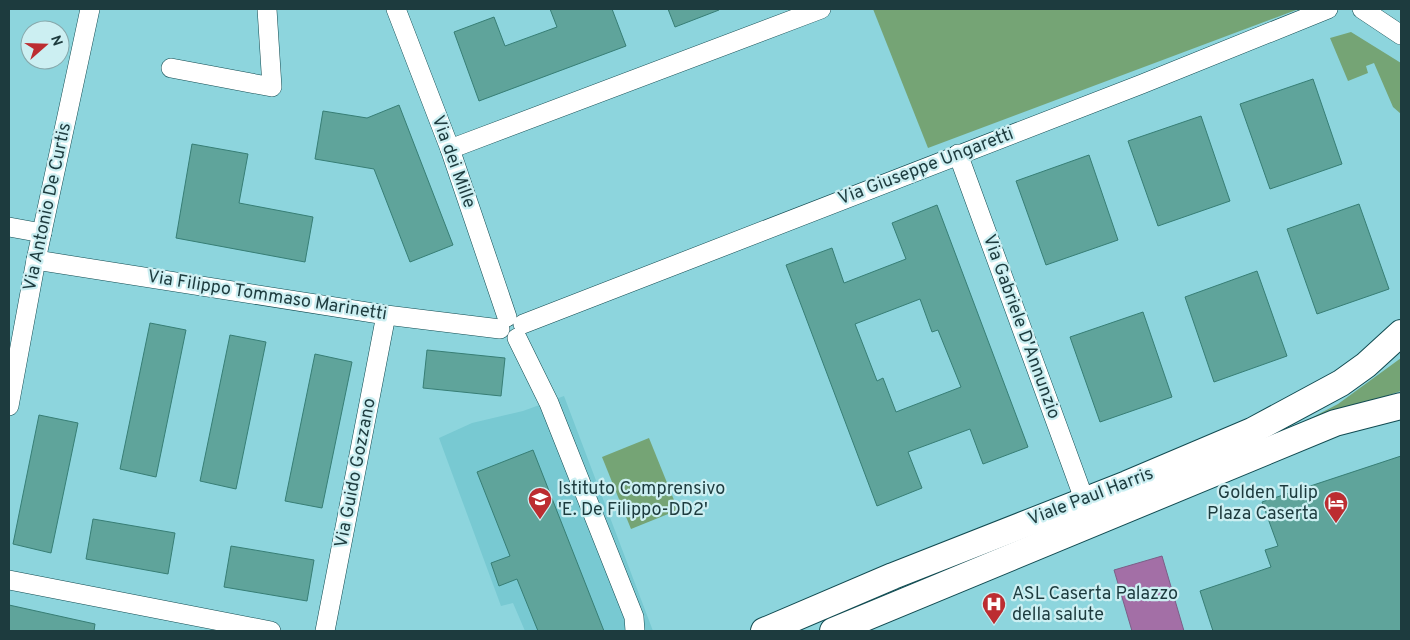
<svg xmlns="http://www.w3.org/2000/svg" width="1410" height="640" font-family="Overpass,sans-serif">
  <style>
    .built { fill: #78c9d2 }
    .green { fill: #75a475 }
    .water { fill: #a36fa6; stroke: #7b5f87 }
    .building { fill: #5fa49b; stroke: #377e75; fill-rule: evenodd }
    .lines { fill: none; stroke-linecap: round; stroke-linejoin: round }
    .street-casing { stroke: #114b51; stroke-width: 20 }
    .secondary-casing { stroke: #114b51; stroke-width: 28 }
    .street { stroke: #fff; stroke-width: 19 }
    .secondary { stroke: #fff; stroke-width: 26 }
    .labels { text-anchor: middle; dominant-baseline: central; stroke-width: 4.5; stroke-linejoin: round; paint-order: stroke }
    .street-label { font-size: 18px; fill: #1d3b3e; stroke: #cceff2 }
    .poi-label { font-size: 18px; fill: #1d3b3e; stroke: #cceff2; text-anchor: start }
  </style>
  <rect width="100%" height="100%" fill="#8dd5dd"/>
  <path class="built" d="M564,396L653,631H525L513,603L501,606L439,438L472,423L523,411Z"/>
  <g class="green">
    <path d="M873,9H1299L928,148Z"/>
    <path d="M1351,32L1401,63V114L1393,107L1374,63L1366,66L1368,73L1348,81L1330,38Z"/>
    <path d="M1401,358V391L1294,427L1338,404Z"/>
    <path d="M649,438L678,510L631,529L602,457Z"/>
  </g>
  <path class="water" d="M1162,556L1184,631H1132L1114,570Z"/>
  <g class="building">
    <path d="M550,9H612L626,46L479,101L454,32L494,17L505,46L557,27Z"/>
    <path d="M668,9H719V10L675,27Z"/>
    <path d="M1313,79L1342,164L1270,189L1240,104Z"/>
    <path d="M399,105L453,245L410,262L374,169L315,159L323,111L367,118Z"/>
    <path d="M1201,116L1230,201L1158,226L1128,141Z"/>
    <path d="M192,144L248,154L239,203L313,217L305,262L176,238Z"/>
    <path d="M1089,155L1118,240L1046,265L1016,181Z"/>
    <path d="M1359,204L1389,289L1317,314L1287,229Z"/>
    <path d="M937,205L1028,447L983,464L970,429L908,452L922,488L877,506L786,265L832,248L844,283L906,259L892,223ZM920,299L932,332L938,330L961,387L896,412L883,378L877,381L855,324Z"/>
    <path d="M1257,271L1287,356L1214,382L1185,297Z"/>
    <path d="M1143,312L1172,397L1100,422L1070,337Z"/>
    <path d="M150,323L186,330L156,477L120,469Z"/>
    <path d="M230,335L266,342L236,489L200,481Z"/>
    <path d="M427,350L505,358L501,396L423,388Z"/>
    <path d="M315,354L352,362L322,508L285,501Z"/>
    <path d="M39,415L78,423L51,553L13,544Z"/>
    <path d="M533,450L604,631H538L517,579L499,586L491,563L510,556L477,472Z"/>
    <path d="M1401,456V631H1213L1200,591L1271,567L1265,550L1278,546L1262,502Z"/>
    <path d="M93,519L175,533L168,574L86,559Z"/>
    <path d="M231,546L314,560L307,601L224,587Z"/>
    <path d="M9,605L95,624L94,631H9Z"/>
  </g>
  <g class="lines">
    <g class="street-casing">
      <g id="street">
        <path d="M396,9L450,149L507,317"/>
        <path d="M1362,9L1401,35"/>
        <path d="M171,68L272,87L267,9"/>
        <path d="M450,149L821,9"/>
        <path d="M958,154L1084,499"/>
        <path d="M9,227L42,233"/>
        <path d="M36,260L386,315L500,329"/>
        <path d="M523,324L1142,84L1328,9"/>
        <path d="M517,338L549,403L634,617L635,631"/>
        <path d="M9,406L36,260L90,9"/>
        <path d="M9,580L271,631"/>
        <path d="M325,631L386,315"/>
      </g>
    </g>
    <g class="secondary-casing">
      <g id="secondary">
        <path d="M764,631L893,576L1127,484L1252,431L1341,383L1366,365L1401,333"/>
        <path d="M833,631L1335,423L1401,406"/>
      </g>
    </g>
    <use href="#street" class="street"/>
    <use href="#secondary" class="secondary"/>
  </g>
  <defs>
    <g id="school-pin" transform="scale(1.25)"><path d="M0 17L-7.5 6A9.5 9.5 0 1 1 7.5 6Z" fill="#bc2d31" stroke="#cceff2"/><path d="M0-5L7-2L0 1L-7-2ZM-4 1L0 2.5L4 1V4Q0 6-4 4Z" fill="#fff"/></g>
    <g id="hotel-pin" transform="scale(1.25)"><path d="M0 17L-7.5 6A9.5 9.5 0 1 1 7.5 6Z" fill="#bc2d31" stroke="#cceff2"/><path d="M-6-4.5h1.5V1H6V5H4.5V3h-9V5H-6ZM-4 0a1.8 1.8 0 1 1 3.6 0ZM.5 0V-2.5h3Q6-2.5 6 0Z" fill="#fff"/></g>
    <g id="hospital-pin" transform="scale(1.25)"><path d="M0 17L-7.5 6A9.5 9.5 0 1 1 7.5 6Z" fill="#bc2d31" stroke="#cceff2"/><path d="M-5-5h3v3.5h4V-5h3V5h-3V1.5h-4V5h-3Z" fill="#fff"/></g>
  </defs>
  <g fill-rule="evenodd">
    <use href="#school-pin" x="540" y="499"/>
    <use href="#hotel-pin" x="1336" y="503"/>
    <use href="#hospital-pin" x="994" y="604"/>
  </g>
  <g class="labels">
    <g class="street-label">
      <text transform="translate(453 162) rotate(70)">Via dei Mille</text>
      <text transform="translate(926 167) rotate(-21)">Via Giuseppe Ungaretti</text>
      <text transform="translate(48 207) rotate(-78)">Via Antonio De Curtis</text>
      <text transform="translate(267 296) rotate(9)">Via Filippo Tommaso Marinetti</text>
      <text transform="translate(1021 327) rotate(70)">Via Gabriele D'Annunzio</text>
      <text transform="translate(356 473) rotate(-79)">Via Guido Gozzano</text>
      <text transform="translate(1091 497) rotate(-21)">Viale Paul Harris</text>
    </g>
    <g class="poi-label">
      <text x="558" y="489">Istituto Comprensivo<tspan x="558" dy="21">'E. De Filippo-DD2'</tspan></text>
      <text x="1318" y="493" text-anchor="end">Golden Tulip<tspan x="1318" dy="21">Plaza Caserta</tspan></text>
      <text x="1012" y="594">ASL Caserta Palazzo<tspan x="1012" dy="21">della salute</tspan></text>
    </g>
  </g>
  <rect width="1410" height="640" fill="none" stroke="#1d3b3e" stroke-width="20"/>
  <g transform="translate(45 45) rotate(70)"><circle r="24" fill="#cceff2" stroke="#86a7aa"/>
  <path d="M0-4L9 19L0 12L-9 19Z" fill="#bc2d31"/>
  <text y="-8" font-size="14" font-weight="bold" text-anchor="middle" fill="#1d3b3e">N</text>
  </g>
</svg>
